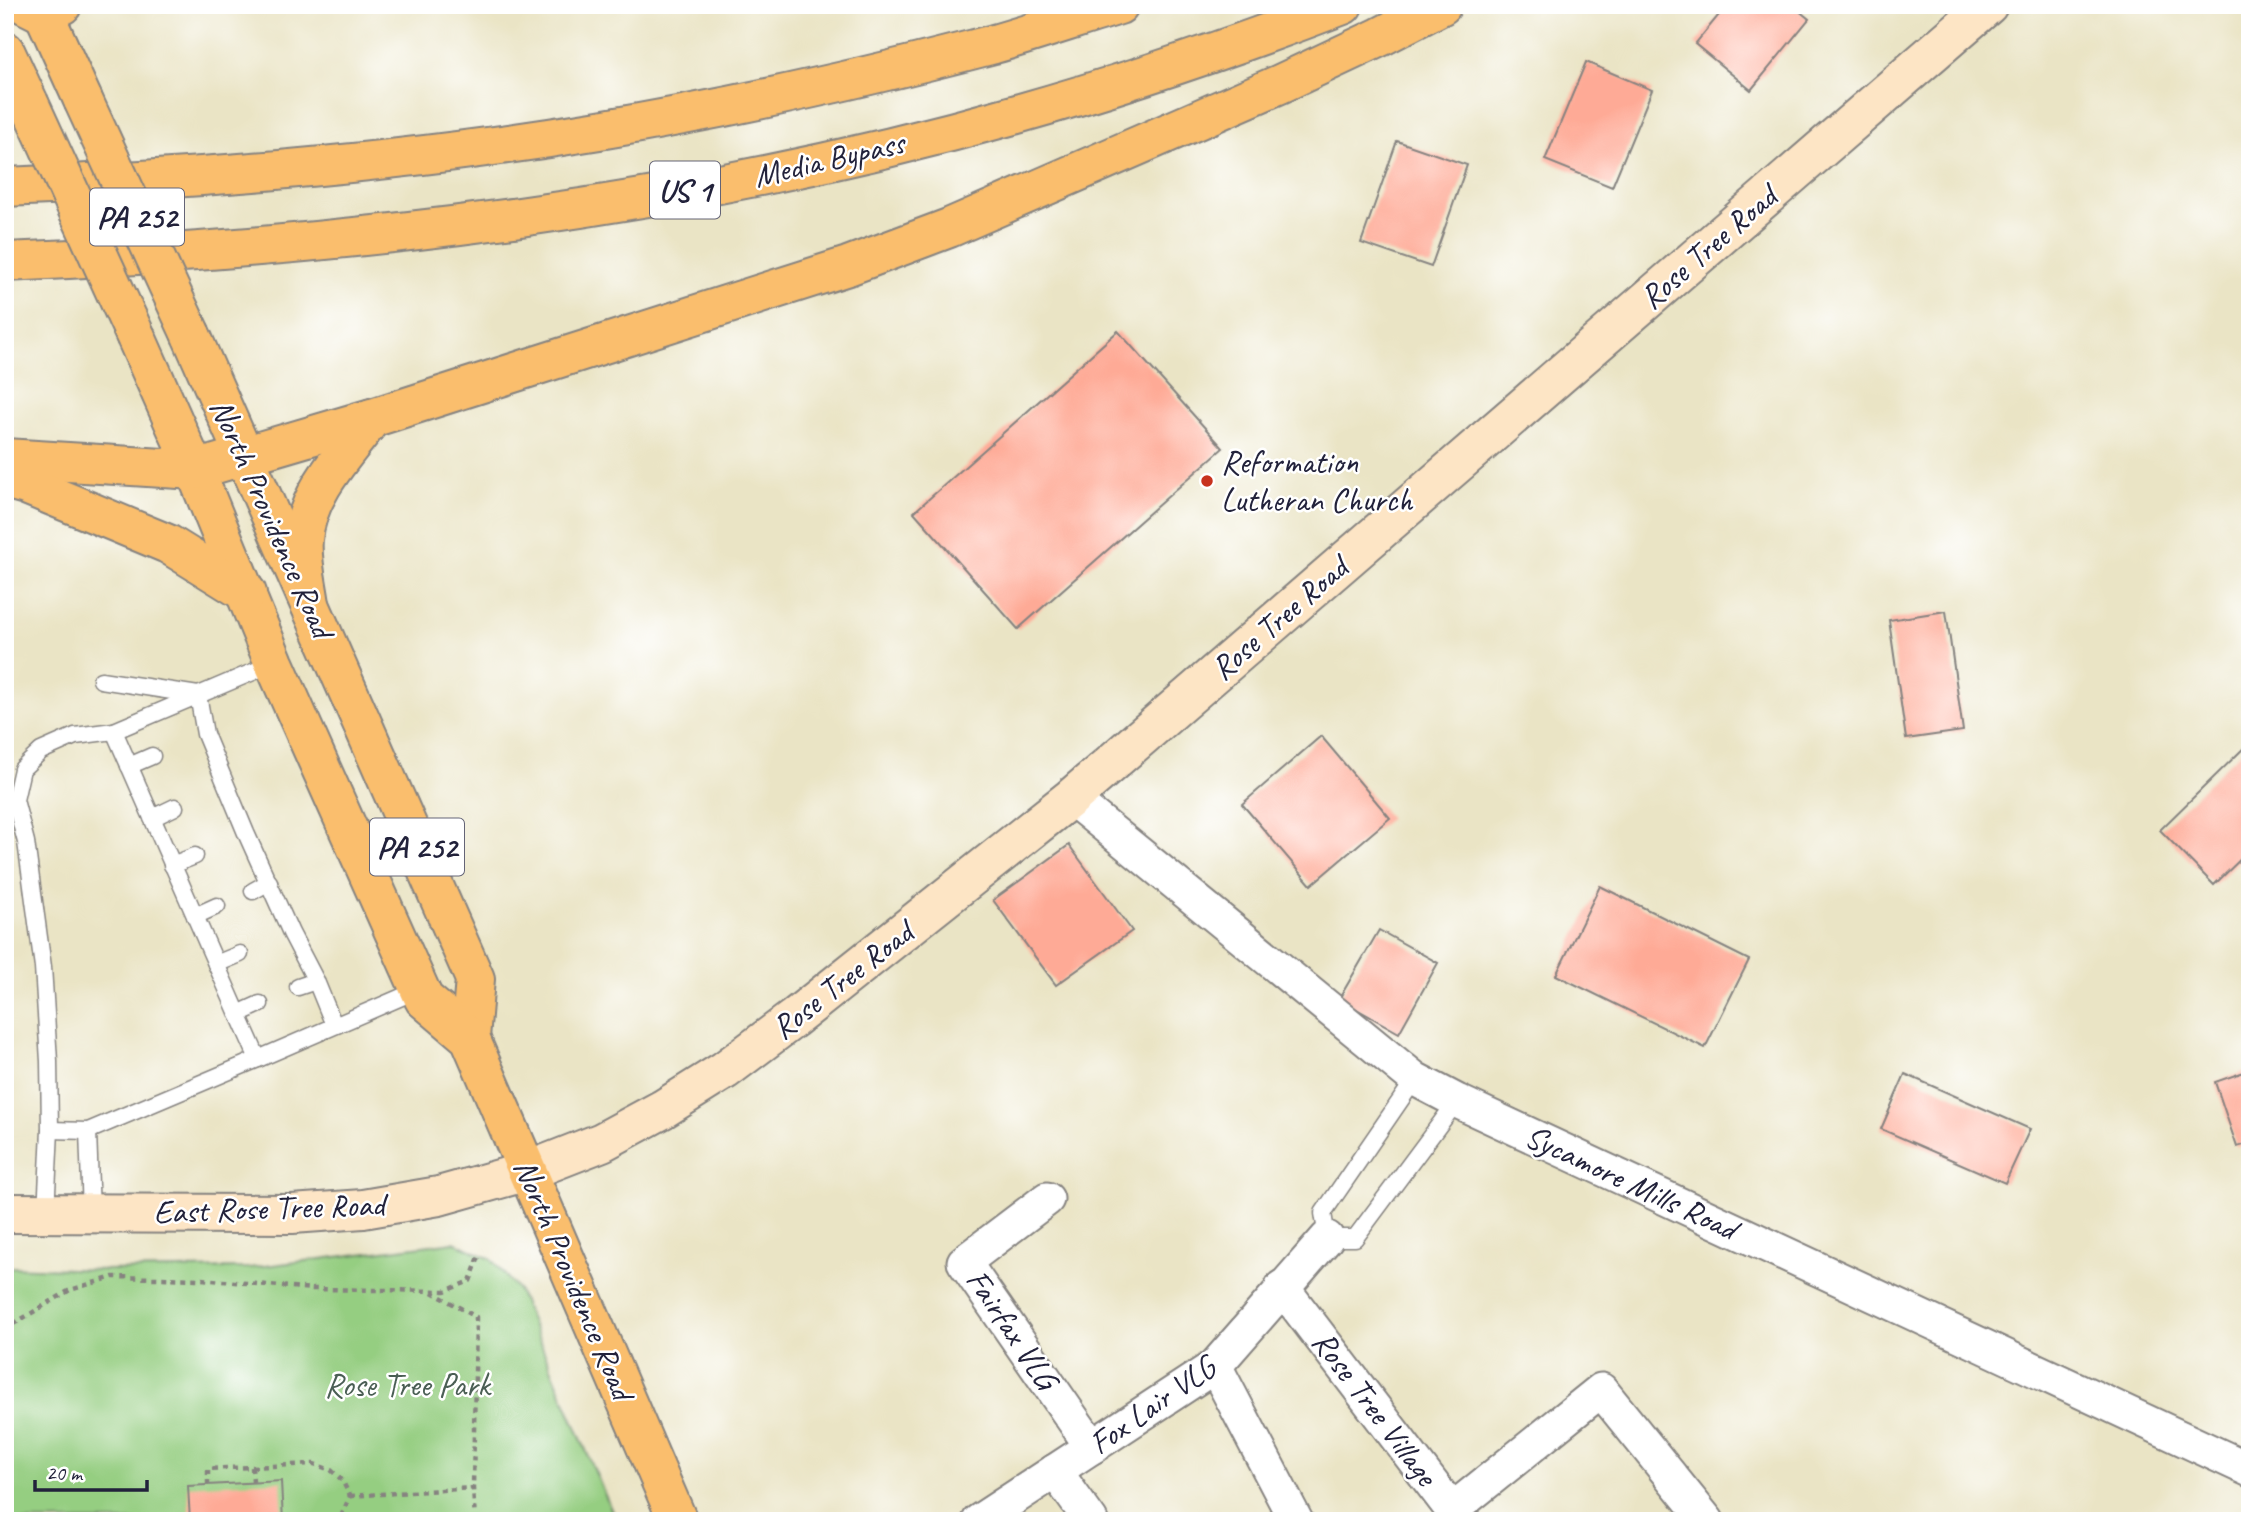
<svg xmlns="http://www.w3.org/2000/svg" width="2255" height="1526" font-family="Caveat,sans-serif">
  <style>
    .green { fill: #95ce81; stroke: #5c785e; stroke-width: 2 }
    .building { fill: #feaa96 }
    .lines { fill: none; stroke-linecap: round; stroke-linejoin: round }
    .lane-casing { stroke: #868380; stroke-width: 19 }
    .street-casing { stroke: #868380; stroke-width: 37 }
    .secondary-casing { stroke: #868380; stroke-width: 42 }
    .primary-casing { stroke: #868380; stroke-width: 42 }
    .highway-casing { stroke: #868380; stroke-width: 42 }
    .path { stroke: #868380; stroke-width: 4.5; stroke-dasharray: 5 5; stroke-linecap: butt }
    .lane { stroke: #fff; stroke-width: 16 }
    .street { stroke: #fff; stroke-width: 33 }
    .secondary { stroke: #fde5c5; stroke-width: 38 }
    .primary { stroke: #fabe6d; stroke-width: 38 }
    .highway { stroke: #fabe6d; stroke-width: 38 }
    .primary-bridge-casing { stroke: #868380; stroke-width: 42; stroke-linecap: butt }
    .primary-bridge { stroke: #fabe6d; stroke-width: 38 }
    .poi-dot { fill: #c8321e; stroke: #fff; stroke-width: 2.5 }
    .labels { text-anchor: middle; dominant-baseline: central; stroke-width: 5; stroke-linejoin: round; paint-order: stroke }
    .shield { fill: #fff; stroke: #646476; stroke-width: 2 }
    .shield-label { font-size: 32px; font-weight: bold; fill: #22223b }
    .street-label { font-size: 33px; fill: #22223b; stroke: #fff }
    .poi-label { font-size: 33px; fill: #22223b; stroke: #fff; text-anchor: start }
    .park-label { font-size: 33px; fill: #4a5e54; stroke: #fff }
  </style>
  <rect width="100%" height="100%" fill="#fff"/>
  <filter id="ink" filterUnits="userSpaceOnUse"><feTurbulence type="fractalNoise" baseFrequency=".0143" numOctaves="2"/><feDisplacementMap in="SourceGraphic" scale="14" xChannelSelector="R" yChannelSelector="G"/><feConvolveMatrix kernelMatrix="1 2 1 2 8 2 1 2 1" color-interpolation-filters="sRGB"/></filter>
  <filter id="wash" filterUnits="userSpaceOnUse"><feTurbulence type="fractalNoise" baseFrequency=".00686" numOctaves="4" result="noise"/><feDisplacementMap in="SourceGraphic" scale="28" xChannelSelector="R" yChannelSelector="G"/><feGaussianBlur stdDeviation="1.57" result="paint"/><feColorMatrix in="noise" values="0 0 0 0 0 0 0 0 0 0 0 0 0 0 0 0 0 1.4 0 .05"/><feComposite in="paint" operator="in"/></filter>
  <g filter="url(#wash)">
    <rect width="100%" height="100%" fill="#eae4c5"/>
    <path class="green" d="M454,1242L491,1259L518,1290L616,1521H5V1267L104,1270L249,1268Z"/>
    <g id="blocks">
      <g class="building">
        <path d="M1727,5H1792L1809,19L1751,90L1695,44Z"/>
        <path d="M1586,62L1652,90L1612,187L1545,160Z"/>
        <path d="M1397,141L1467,165L1431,267L1361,243Z"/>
        <path d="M1118,331L1223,448L1018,629L914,512Z"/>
        <path d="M1946,611L1963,731L1906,739L1889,620Z"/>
        <path d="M1321,736L1390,818L1311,885L1242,804Z"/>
        <path d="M2250,742V850L2214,885L2160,830Z"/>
        <path d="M1069,845L1132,931L1056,985L993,900Z"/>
        <path d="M1600,886L1749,960L1705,1048L1556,975Z"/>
        <path d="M1379,930L1438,963L1399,1033L1339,999Z"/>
        <path d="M2250,1070V1143L2237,1147L2215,1082Z"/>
        <path d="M1905,1074L2030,1129L2005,1183L1881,1129Z"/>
        <path d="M281,1481L283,1521H190L188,1486Z"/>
      </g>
    </g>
  </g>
  <g filter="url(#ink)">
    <use href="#blocks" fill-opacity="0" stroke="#868380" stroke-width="2"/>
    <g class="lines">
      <g class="lane-casing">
        <g id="lane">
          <path d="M274,663L114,731L238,1014L258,1059L420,989"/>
          <path d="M101,680L198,695"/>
          <path d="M198,695L205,734L246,833L291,933L316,981L334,1025"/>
          <path d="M129,766L152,756"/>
          <path d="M152,818L175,807"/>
          <path d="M172,865L195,856"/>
          <path d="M253,891L269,882"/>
          <path d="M195,916L217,906"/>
          <path d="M216,964L240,954"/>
          <path d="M298,987L316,981"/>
          <path d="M238,1014L260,1004"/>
          <path d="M1415,1079L1323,1213L1327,1238H1355L1457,1101"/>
          <path d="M50,1130L88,1131L258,1059"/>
          <path d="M88,1131L91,1213"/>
          <path d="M46,1213L50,1130L49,1061L43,967L26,842L15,800L22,769L41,751L75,736L114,731"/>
        </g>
      </g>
      <g class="street-casing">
        <g id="street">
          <path d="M1071,798L1415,1079L1457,1101L2250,1470"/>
          <path d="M1047,1199L964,1262L1092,1447"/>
          <path d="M1282,1287L1452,1510L1601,1390L1707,1521"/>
          <path d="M1215,1366L1296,1521"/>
          <path d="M1055,1471L1091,1521"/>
          <path d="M979,1521L1215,1366L1327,1238"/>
        </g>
      </g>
      <g class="secondary-casing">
        <path id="secondary" d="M5,1213L292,1214L363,1209L439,1196L528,1171L602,1142L663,1109L725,1070L793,1019L1071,798L1988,5"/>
      </g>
      <g class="primary-casing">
        <g id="primary">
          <path d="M40,5L83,100"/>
          <path d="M5,51L29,103"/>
          <path d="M191,335L475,979L470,1038"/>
          <path d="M136,337L195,470L274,663L424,999L470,1038L678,1521"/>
        </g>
      </g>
      <g class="highway-casing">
        <g id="highway">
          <path d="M26,5L44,14L62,5"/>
          <path d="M5,187C204,179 403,163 599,130C732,108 864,78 994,44C1036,32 1077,18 1119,5"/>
          <path d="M5,262C345,248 689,207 1017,114C1127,83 1236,46 1343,5"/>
          <path d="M5,458L195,470L372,418L848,266L949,228L1280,84L1380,37L1442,5"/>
          <path d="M5,479L26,485L168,544L247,593"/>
          <path d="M310,604C307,582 301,561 303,539C307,492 344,455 372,418"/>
        </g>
      </g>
      <g class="path">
        <path d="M432,1292L476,1317L473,1488L475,1521"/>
        <path d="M5,1329L70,1290L113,1277L201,1279L313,1289L445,1291L470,1281L480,1254"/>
        <path d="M252,1467L253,1482"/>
        <path d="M208,1485V1469L314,1464L331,1470L342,1480L350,1496L339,1521"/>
        <path d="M350,1496L473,1488"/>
      </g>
      <use href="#lane" class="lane"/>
      <use href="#street" class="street"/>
      <use href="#secondary" class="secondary"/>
      <use href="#primary" class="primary"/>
      <use href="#highway" class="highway"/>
      <g class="primary-bridge-casing">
        <g id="primary-bridge">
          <path d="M83,100L191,335"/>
          <path d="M29,103L136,337"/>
        </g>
      </g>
      <use href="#primary-bridge" class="primary-bridge"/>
    </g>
  </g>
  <circle class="poi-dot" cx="1207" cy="481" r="7"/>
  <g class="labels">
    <g class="shield">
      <rect x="650" y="161.5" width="70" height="57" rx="5"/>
      <rect x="90" y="188.5" width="94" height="57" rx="5"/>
      <rect x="370" y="818.5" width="94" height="57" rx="5"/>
    </g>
    <g class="shield-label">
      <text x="685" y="190">US 1</text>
      <text x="137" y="217">PA 252</text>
      <text x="417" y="847">PA 252</text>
    </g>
    <g class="street-label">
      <text transform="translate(829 159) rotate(-13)">Media Bypass</text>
      <text transform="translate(1708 247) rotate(-41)">Rose Tree Road</text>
      <text transform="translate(272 518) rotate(66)">North Providence Road</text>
      <text transform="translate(1279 618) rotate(-41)">Rose Tree Road</text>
      <text transform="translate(842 980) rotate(-38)">Rose Tree Road</text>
      <text transform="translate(1631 1182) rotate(25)">Sycamore Mills Road</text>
      <text transform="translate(269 1208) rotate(-2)">East Rose Tree Road</text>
      <text transform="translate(574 1279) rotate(67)">North Providence Road</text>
      <text transform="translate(1012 1329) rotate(56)">Fairfax VLG</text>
      <text transform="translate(1152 1405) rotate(-35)">Fox Lair VLG</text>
      <text transform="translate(1375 1408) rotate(53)">Rose Tree Village</text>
    </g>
    <g class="poi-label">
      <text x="1221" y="462">Reformation<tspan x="1221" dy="38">Lutheran Church</tspan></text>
    </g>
    <g class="park-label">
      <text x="407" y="1385">Rose Tree Park</text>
    </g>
  </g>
  <rect width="2255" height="1526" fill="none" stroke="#fff" stroke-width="28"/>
  <path d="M35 1480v10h112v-10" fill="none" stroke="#22223b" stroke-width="3.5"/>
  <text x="46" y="1480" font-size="21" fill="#22223b" stroke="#ffffff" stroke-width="5" paint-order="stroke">20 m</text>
</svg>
